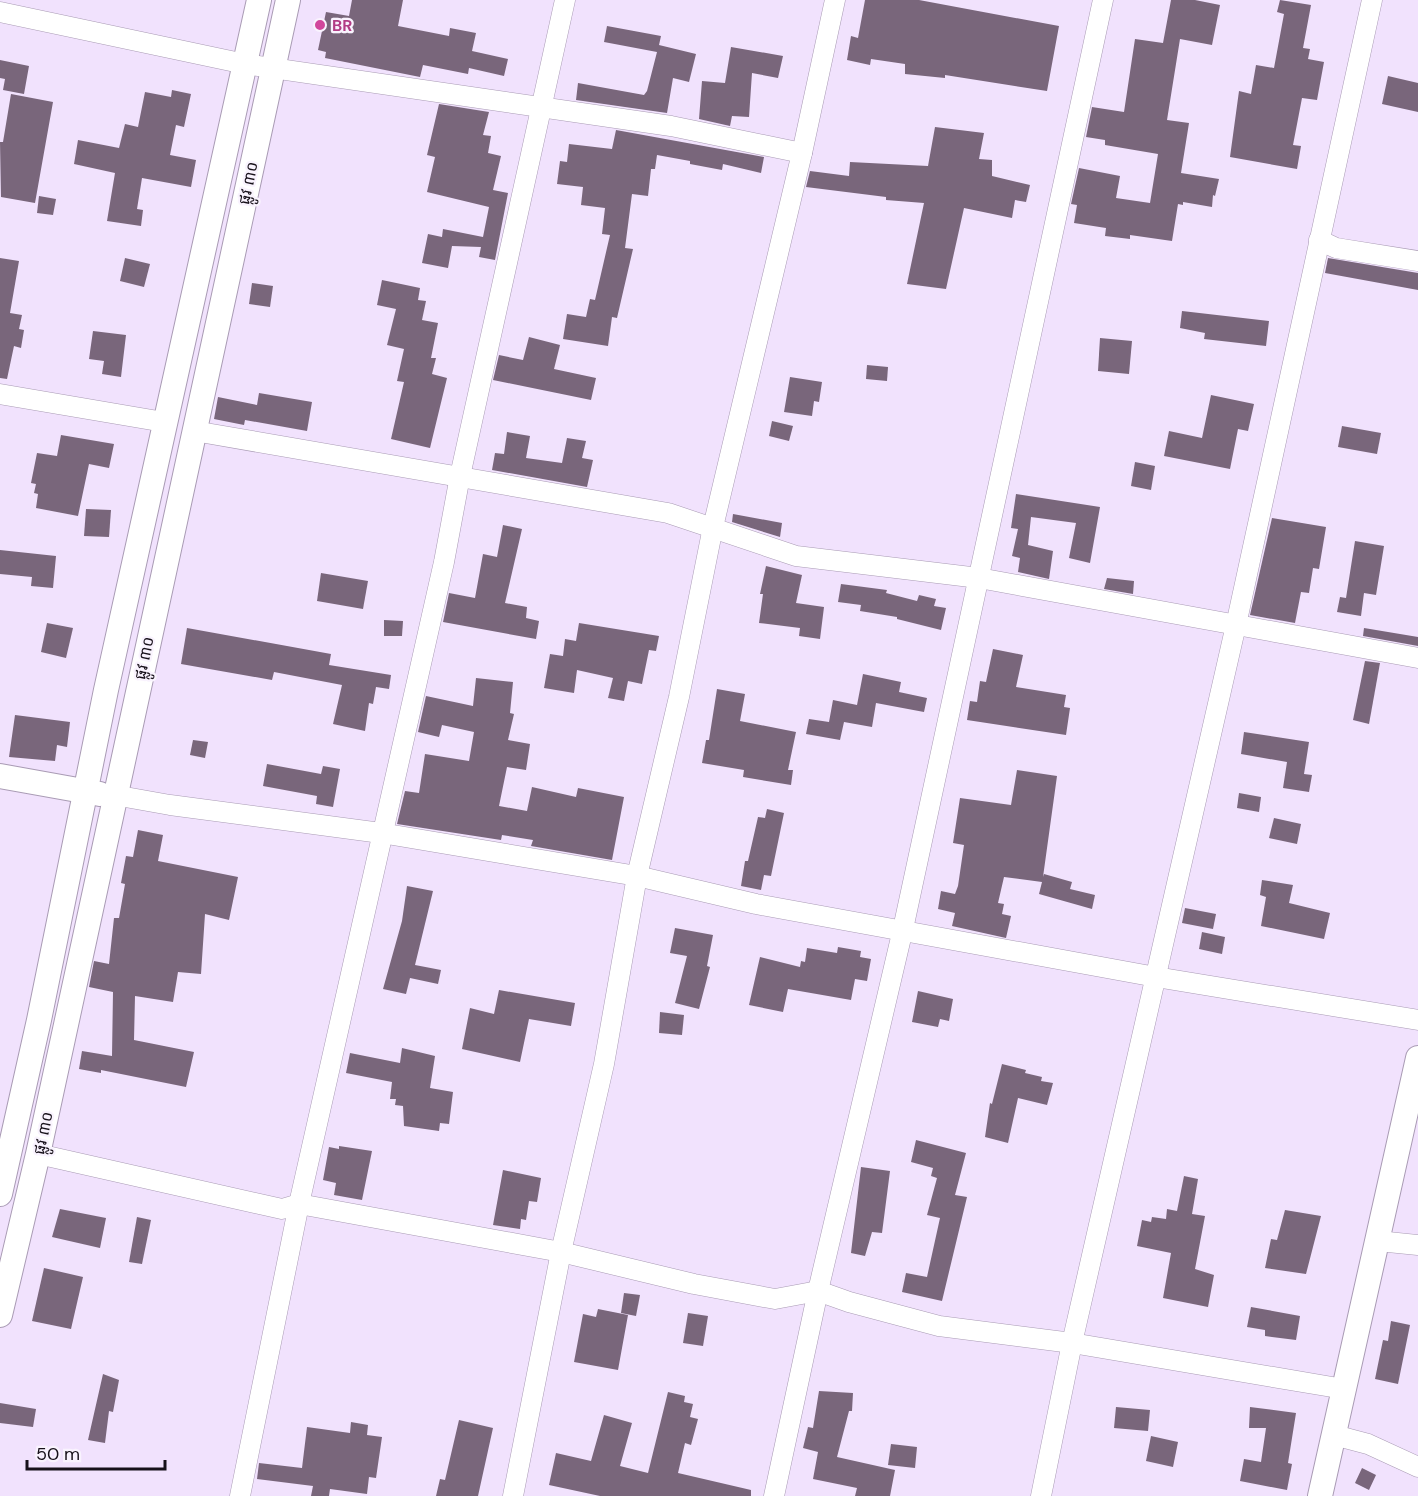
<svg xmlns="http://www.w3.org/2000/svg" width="1418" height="1496" font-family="'DM Sans','Noto Sans Khmer',sans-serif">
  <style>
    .building { fill: #79667b }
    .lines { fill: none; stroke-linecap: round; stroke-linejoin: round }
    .minor-casing { stroke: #a99bb4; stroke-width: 21 }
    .tertiary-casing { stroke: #a99bb4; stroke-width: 26 }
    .minor { stroke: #fff; stroke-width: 20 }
    .tertiary { stroke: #fff; stroke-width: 24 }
    .hotel-dot { fill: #d1479c; stroke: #f9f3fe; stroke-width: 2 }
    .labels { text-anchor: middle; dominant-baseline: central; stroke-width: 4.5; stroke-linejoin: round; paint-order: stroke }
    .hotel-label { font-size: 16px; font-weight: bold; fill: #b23c85; stroke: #f9f3fe; text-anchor: start }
    .street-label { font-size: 16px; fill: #17111a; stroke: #f9f3fe }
  </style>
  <rect width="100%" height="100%" fill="#f1e2fd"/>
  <g class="building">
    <path d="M352,0H403L398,26L449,36L450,28L476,33L472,51L508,59L504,76L469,68L468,74L423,65L420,77L325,58L326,52L318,50L326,12L349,16Z"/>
    <path d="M865,0H919L1059,26L1047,91L945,75V78L905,74V64L871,59L870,65L847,60L851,36L858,38Z"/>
    <path d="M1171,0H1195L1220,5L1212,45L1180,39L1167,120L1189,123L1181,173L1219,179L1215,196L1213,195L1212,207L1183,202V205L1178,204L1172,241L1130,235V239L1105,236L1106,228L1074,223L1077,205L1071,204L1079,168L1120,176L1116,198L1150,203L1158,154L1105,145V140L1086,137L1092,107L1124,112L1135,39L1163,43Z"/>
    <path d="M1280,0L1311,5L1303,48L1310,49L1308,59L1324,62L1317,100L1302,98L1293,145L1301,146L1297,169L1230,157L1239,91L1251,94L1256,65L1274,68L1284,14L1277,12Z"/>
    <path d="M607,26L661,36L659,45L696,54L689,82L673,78L667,113L576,100L578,83L644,95L647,91L657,52L604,42Z"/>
    <path d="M731,47L783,56L778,78L752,73L749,117L732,116L730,126L699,119L702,81L725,83Z"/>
    <path d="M0,60L29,66L24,94L3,90L5,79L0,78Z"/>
    <path d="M1388,76L1418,83V112L1382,104Z"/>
    <path d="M172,90L191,94L184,127L176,125L170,155L196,160L191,187L142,178L137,209L143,210L141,226L107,221L115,173L74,164L78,140L119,148L125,124L138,127L145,92L171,97Z"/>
    <path d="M11,94L53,102L35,203L1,197L0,142H3Z"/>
    <path d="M439,104L489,112L483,135L491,136L488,153L501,156L493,190L508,193L495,260L479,257L481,247L452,246L448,268L422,263L428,234L442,237L443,229L483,237L489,207L427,192L435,157L427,155Z"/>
    <path d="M935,127L984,133L979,159L992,160V176L1030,185L1026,202L1015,200L1012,218L964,208L946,289L907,284L924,203L886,200V197L806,187L810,171L849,176L850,162L928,166Z"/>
    <path d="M616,130L764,157L761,173L723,164L722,170L690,164V161L657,155L655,169H651L648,196L632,194L625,248L633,249L617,318L612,317L608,346L563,339L567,314L586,317L590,299L595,300L610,235L602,234L605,208L581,205L583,187L557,184L560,161L567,162L569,144L612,149Z"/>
    <path d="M39,196L56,199L53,215L37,213Z"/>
    <path d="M0,258L19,261L10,313L22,315L19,329L24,330L21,348L14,346L7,379L0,378Z"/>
    <path d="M125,258L150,264L144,287L120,281Z"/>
    <path d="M1328,258L1418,273V290L1325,273Z"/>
    <path d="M382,280L420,288L418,300L426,301L422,320L438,323L431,358H436L432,374L447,378L430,448L391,439L404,382L397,381L404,349L387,345L396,309L377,305Z"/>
    <path d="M252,283L273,286L270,307L249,304Z"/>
    <path d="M1182,311L1269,321L1266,346L1204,339L1205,333L1180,328Z"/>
    <path d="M93,331L126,335L121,377L102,374L104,361L89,359Z"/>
    <path d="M529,337L560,345L554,369L596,378L591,400L493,380L499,355L523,360Z"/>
    <path d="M1100,338L1132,341L1129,374L1098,371Z"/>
    <path d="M867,365L888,367L887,381L866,379Z"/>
    <path d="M790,377L822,382L819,402L814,401L812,416L784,412Z"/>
    <path d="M259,393L312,402L307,431L245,420L244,425L214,419L218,397L257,405Z"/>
    <path d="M1211,395L1254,404L1248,431L1238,429L1230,469L1164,456L1169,431L1202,438Z"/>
    <path d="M772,421L793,426L789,441L769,436Z"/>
    <path d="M1342,426L1381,433L1377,454L1338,447Z"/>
    <path d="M507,432L530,436L526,458L562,463L567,438L586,441L582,458L593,460L587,487L492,470L495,453L504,454Z"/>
    <path d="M61,435L114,444L109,468L89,464L78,516L36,508L38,494L34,493L36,484L31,483L37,453L57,456Z"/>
    <path d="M1135,462L1155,466L1151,490L1131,486Z"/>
    <path d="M1016,494L1100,507L1090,563L1069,558L1076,523L1031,517L1028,545L1053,551L1049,579L1018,572L1020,558L1012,556L1018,529L1011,528Z"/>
    <path d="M86,509L111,510L109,537L84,536Z"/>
    <path d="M733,514L782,523L780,537L732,522Z"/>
    <path d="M1272,518L1326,527L1319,569L1313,568L1309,593L1301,592L1295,623L1250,615Z"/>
    <path d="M503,525L522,529L505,603L527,607L526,618L539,621L536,639L443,622L449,593L475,598L483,554L497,557Z"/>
    <path d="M1355,541L1384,546L1376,595L1364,593L1361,616L1337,612L1340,597L1346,598Z"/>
    <path d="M0,550L56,556L53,588L31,586L32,577L0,574Z"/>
    <path d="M766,566L802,575L796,603L824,607L820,639L799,636L800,628L759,623L763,594H760Z"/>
    <path d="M321,573L368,581L363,609L317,601Z"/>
    <path d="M1107,578L1134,581L1133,594L1104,589Z"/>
    <path d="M841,584L887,590L886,593L917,601L919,595L936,599L934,606L946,608L941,630L897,619V617L860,611L861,605L838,602Z"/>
    <path d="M384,620L403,621L402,636H384Z"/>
    <path d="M47,623L73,628L66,658L41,652Z"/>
    <path d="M579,623L659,636L656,651L649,650L642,684L628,681L624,701L608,698L613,678L577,670L574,693L544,688L550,654L563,656L565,639L576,641Z"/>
    <path d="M187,628L331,654L329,665L391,675L389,689L376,687L373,704L369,703L365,731L333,724L342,685L274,672L272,680L181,664Z"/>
    <path d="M1364,628L1418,637V646L1363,636Z"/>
    <path d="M993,649L1023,655L1016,687L1066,695L1064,707L1070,708L1066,735L967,720L970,701L977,702L980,681L986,682Z"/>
    <path d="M1365,661L1380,663L1369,724L1353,720Z"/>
    <path d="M863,674L901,682L899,692L927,698L924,712L876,703L872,727L844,722L840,740L806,734L809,719L829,722L833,700L857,705Z"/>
    <path d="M476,678L513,682L510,713L514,714L508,740L530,744L526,770L507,767L499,806L527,811L532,787L576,797L578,788L624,797L612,860L531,846L533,840L502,835L501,840L397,824L405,791L419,793L425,754L469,761L474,732L442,725L439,737L418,732L426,696L473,706Z"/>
    <path d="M717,689L745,694L740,721L796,732L788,770H793L791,785L743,777L744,770L702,763L706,740H709Z"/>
    <path d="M15,715L70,722L67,747L57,745L55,761L9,757Z"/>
    <path d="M1244,732L1309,742L1304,774L1312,775L1309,792L1283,788L1287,762L1241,754Z"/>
    <path d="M193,740L208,742L205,758L190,755Z"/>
    <path d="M267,764L321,774L323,766L340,769L333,807L316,804L317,796L263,786Z"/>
    <path d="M1017,770L1057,776L1043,877L1044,874L1072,882L1070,889L1095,895L1092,909L1039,894L1042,882L1004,877L998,903L1004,904L1002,914L1011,916L1006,938L952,926L955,913L938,909L941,891L955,894L958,886L964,845L953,843L960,798L1011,805Z"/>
    <path d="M1239,793L1261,797L1259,812L1237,808Z"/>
    <path d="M767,809L784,813L771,876L764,875L761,890L741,886L745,861H748L758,817L765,818Z"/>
    <path d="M1274,818L1301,824L1297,844L1269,838Z"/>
    <path d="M138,830L163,835L158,861L238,877L229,920L205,914L201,974L178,972L173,1002L135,996L134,1040L194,1052L186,1087L101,1070V1073L79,1069L82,1051L112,1056L113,992L89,987L94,961L109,964L114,918H119L125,884L121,883L126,856L133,857Z"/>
    <path d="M1262,880L1293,885L1289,903L1330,913L1324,939L1261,926L1266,897L1260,895Z"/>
    <path d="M407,886L433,891L415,965L441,970L438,984L410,978L406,994L383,989L402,921Z"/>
    <path d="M1185,908L1216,914L1213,929L1182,923Z"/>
    <path d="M675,928L713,935L707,966L710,967L699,1009L675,1003L687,956L670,953Z"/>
    <path d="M1202,932L1225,937L1222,954L1199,949Z"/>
    <path d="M838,947L861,951L860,957L871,959L867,981L855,979L851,1000L788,989L783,1012L749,1005L760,957L800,967L801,961L805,962L807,948L837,953Z"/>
    <path d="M499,990L575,1003L571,1026L529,1019L520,1062L462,1049L470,1008L494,1014Z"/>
    <path d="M918,991L953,999L949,1021L940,1019L938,1027L912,1022Z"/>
    <path d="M660,1012L684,1015L682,1035L659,1033Z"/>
    <path d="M402,1048L435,1056L430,1088L453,1092L449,1124L440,1123L439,1131L404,1126L403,1106L395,1105L396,1099H390L392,1082L346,1073L350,1053L400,1063Z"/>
    <path d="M1002,1064L1026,1070L1025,1073L1042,1077L1041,1081L1053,1083L1047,1105L1018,1098L1008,1143L985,1137L990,1103L992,1104Z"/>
    <path d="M916,1140L966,1153L955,1195L967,1197L942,1301L902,1292L906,1273L927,1277L940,1218L927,1215L937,1178L931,1176L933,1168L911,1162Z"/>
    <path d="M339,1146L372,1151L362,1200L334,1195L336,1183L323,1180L329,1147L339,1149Z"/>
    <path d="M861,1167L890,1171L882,1233L872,1232L865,1256L851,1253Z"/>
    <path d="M503,1170L541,1178L537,1202L529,1201L526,1220L521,1219L520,1229L493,1225Z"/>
    <path d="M1184,1176L1198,1179L1192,1214L1205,1216L1195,1269L1214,1275L1208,1307L1163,1298L1171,1253L1137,1246L1142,1220L1151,1222L1152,1217L1166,1219L1167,1209L1177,1211Z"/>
    <path d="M60,1209L106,1218L100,1248L52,1237Z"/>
    <path d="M1285,1210L1321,1216L1306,1274L1265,1268L1271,1239L1277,1240Z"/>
    <path d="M137,1217L151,1220L142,1264L129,1262Z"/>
    <path d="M44,1268L83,1277L71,1329L32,1321Z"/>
    <path d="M624,1293L640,1295L636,1316L621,1313Z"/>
    <path d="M1251,1307L1300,1316L1296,1340L1265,1336V1330L1247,1327Z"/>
    <path d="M598,1309L628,1315L618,1370L574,1362L583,1314L596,1317Z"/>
    <path d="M688,1313L708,1316L703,1346L683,1343Z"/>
    <path d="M1391,1321L1410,1325L1398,1384L1375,1379L1383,1340L1388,1341Z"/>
    <path d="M103,1374L119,1380L113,1412L109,1411L105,1443L88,1440Z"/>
    <path d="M819,1391L853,1393L852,1411H849L837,1457L895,1470L890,1496H855L857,1488L813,1479L818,1452L803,1448L808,1427L813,1428Z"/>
    <path d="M668,1392L685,1396L684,1402L693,1404L690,1417L698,1419L691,1445L685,1443L678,1473L751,1490V1496H600L549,1485L556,1453L591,1461L604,1415L632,1423L620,1466L648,1473Z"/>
    <path d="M0,1403L36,1409L33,1427L0,1423Z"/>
    <path d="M1116,1407L1150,1410L1148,1431L1114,1428Z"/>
    <path d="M1250,1407L1296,1413L1288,1463L1292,1464L1287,1490L1240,1481L1244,1459L1261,1462L1266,1428H1249Z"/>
    <path d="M459,1420L493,1428L478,1496H436L440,1479L445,1480Z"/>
    <path d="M351,1422L368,1425L367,1435L382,1437L376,1478L369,1477L367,1494L330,1489L329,1496H311L313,1486L257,1479L259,1463L302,1468L307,1427L350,1433Z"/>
    <path d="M1151,1436L1178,1442L1173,1467L1146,1461Z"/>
    <path d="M891,1444L917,1447L915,1468L888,1465Z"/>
    <path d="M1362,1468L1376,1475L1369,1490L1355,1483Z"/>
  </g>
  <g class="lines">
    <g class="minor-casing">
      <g id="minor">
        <path d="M0,12L245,64L671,126L802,153"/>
        <path d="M1319,240L1336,248L1418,261"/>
        <path d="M0,394L164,422"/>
        <path d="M194,431L668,513L796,556L979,578L1418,658"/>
        <path d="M114,795L170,805L381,833L637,876L756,904L1156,977L1418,1020"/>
        <path d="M38,1154L282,1209L299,1204L561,1252L694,1284L775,1299L818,1291L849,1302L939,1326L1072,1343L1344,1389"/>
        <path d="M1378,1241L1418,1245"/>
        <path d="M1334,1435L1368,1444L1418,1467"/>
        <path d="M240,1496L299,1204L444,562L460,476L565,0"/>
        <path d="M513,1496L561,1252L604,1064L637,876L679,697L713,527L802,153L835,0"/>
        <path d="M774,1496L818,1291L903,929L1103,0"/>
        <path d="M1041,1496L1072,1343L1236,625L1372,0"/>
      </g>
    </g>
    <g class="tertiary-casing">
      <g id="tertiary">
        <path d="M0,776L100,794"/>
        <path d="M0,1194L39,1020L106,690L259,0"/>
        <path d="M0,1315L38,1154L288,0"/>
        <path d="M1320,1496L1418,1058"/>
      </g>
    </g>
    <use href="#minor" class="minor"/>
    <use href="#tertiary" class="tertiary"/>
  </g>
  <circle class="hotel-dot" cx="320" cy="25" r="6"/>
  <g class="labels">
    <g class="hotel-label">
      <text x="332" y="25">BR</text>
    </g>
    <g class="street-label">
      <text transform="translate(248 183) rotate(-78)">ផ្លូវ ៣០</text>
      <text transform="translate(144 658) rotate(-78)">ផ្លូវ ៣០</text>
      <text transform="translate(43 1133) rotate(-78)">ផ្លូវ ៣០</text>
    </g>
  </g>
  <path d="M27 1460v9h138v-9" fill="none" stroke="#17111a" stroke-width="3"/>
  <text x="36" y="1460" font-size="18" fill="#17111a" stroke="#f9f3fe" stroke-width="4.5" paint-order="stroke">50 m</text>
</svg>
